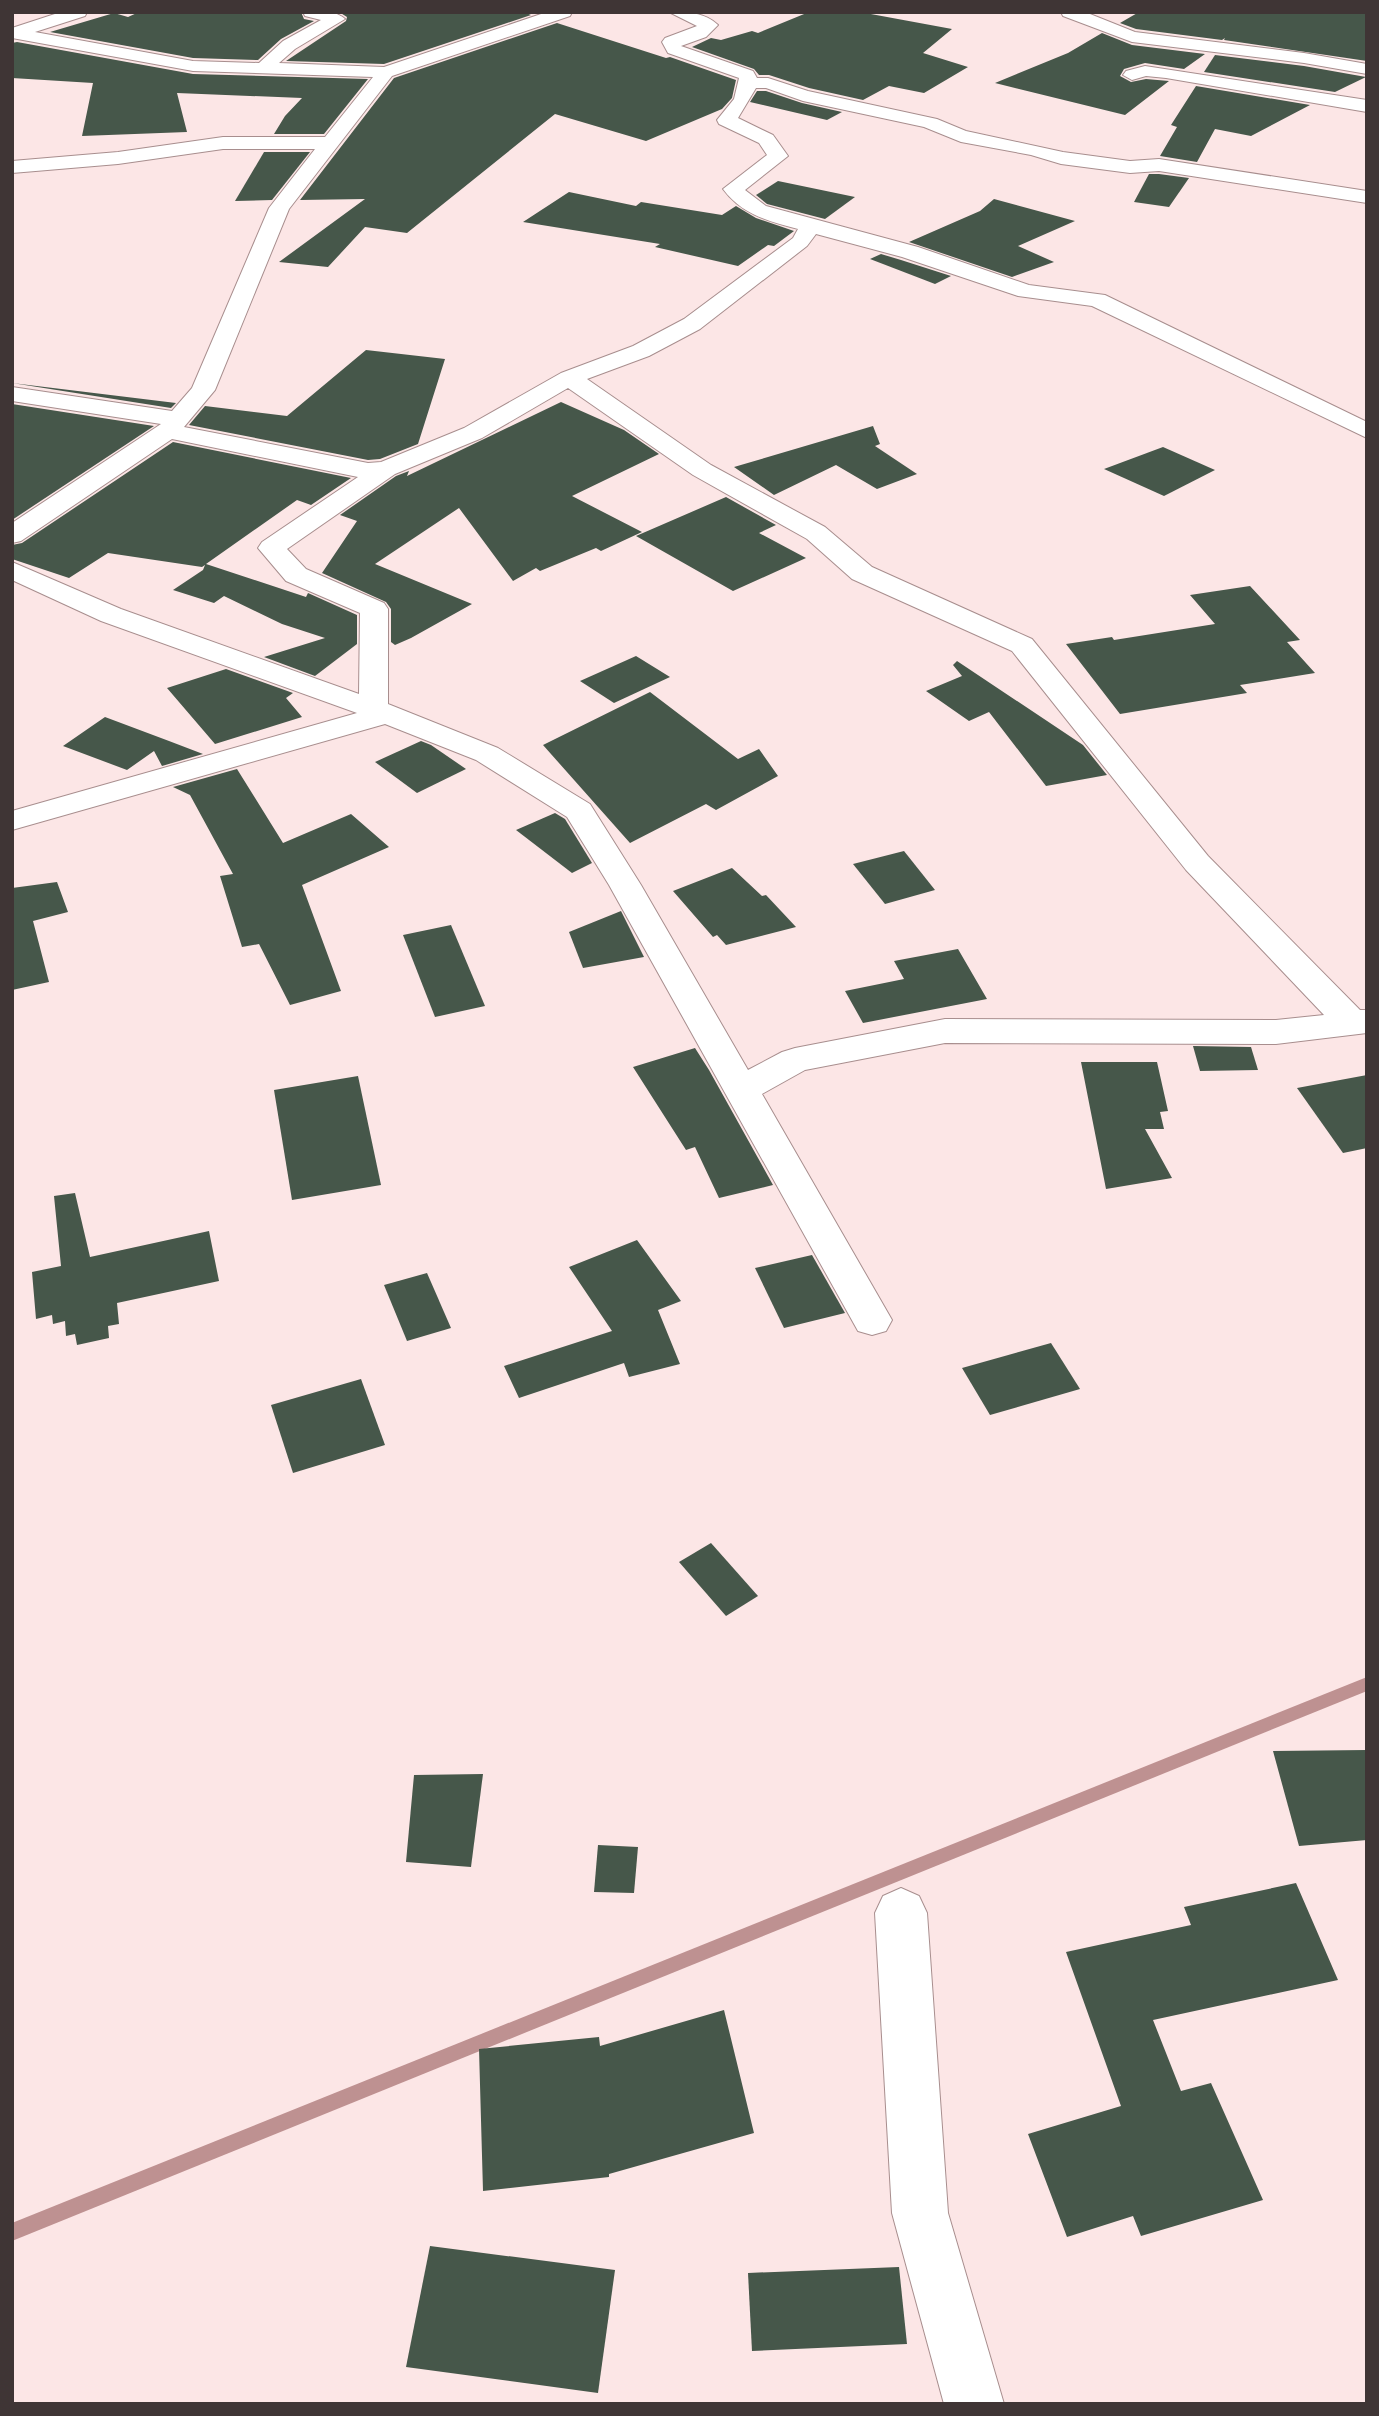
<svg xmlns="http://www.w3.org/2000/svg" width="1379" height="2416" font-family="'Varela Round',sans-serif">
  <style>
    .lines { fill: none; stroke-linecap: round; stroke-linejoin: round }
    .stream { fill: #be9191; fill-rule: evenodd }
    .building { fill: #46574a }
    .minor-casing { stroke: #a88e8e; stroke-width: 2 }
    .minor { fill: #fff; fill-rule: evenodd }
  </style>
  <rect width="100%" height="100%" fill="#fce6e6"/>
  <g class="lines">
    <path class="stream" d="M1367,1677V1691L12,2241V2223Z"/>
  </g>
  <g class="building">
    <path d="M139,12H301L304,19L314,21L281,39L258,60L193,58L50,32L114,13L128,17Z"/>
    <path d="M339,12H524L531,15L384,64L286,61L346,21L347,17Z"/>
    <path d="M809,12H860L952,29L923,53L968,67L924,93L889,86L863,100L809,88L769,75H759L754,69L692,47L711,38L721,40L752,31L758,33Z"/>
    <path d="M1139,12H1367V61L1224,40L1225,38L1222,40L1136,29L1120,23Z"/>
    <path d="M557,23L666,58L670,57L736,80L732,98L722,109L646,141L555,114L407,233L365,227L328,267L279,262L365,199L300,200L394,78Z"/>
    <path d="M1102,33L1132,45L1205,54L1184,69L1145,63L1124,69L1120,76L1131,82L1146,79L1169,81L1125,115L995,83L1068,53Z"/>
    <path d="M17,42L193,74L368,79L324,134H274L285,116L302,98L177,93L187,132L82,136L93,83L12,78V43Z"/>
    <path d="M1215,55L1304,66L1366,77L1335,92L1204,72Z"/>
    <path d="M1196,86L1310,105L1251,136L1215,129L1197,162L1160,156L1177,127L1171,125Z"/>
    <path d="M757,91H766L802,103L842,112L827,120L750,102Z"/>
    <path d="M264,152H310L272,200L235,201Z"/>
    <path d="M1149,174H1159L1189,178L1169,207L1134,202Z"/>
    <path d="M778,181L855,197L825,219L767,204L756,195Z"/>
    <path d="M569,192L636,206L641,202L722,215L736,206L756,218L794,231L774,246L768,245L738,266L655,247L660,244L523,222Z"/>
    <path d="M994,199L1075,221L1018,246L1054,262L1012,277L909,242L980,211Z"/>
    <path d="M881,254L901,260L951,276L935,284L870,259Z"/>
    <path d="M366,350L445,359L418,444L380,459L368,460L189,425L205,406L287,416Z"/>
    <path d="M12,383L176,403L171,408Z"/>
    <path d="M561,402L624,430L659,454L572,496L642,532L601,551L596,548L540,571L536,568L513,581L459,508L375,564L472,604L411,638L395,645L391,642V609L386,602L322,573L357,521L340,515L396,476L409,471L407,476Z"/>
    <path d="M12,404L154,426L12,520Z"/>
    <path d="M873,426L880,444L875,446L917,474L877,489L836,465L774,495L734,467Z"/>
    <path d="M173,442L351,478L311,505L297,500L206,564L306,597L308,593L357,615V644L315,676L264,657L325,638L282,624L224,596L214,603L173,590L203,570L205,565L202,567L108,553L69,578L12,559V545L22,543Z"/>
    <path d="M1163,447L1215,470L1164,496L1104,469Z"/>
    <path d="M726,497L776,525L759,533L806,558L733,591L636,536Z"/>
    <path d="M1250,586L1300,640L1287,642L1315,673L1240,685L1247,693L1120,714L1066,644L1112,637L1114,640L1215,624L1190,595Z"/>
    <path d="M636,656L670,677L614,703L580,681Z"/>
    <path d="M957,661L1083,745L1107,775L1046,786L989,712L969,721L926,691L962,676L953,665Z"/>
    <path d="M226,669L293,693L286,698L302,717L215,744L167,688Z"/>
    <path d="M650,692L738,759L759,749L778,776L716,810L706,804L630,843L543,745Z"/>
    <path d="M105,717L169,741L203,754L162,766L154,751L127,770L63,746Z"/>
    <path d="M421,741L431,745L466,769L417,793L375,762Z"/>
    <path d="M237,769L283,843L351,814L389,847L302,885L341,991L290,1005L259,944L242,947L220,876L233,874L190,795L173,787Z"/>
    <path d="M555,813L565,819L592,863L572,873L516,830Z"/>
    <path d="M904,851L935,890L885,904L853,864Z"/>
    <path d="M732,868L762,896L766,895L796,927L726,945L717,935L713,937L673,891Z"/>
    <path d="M57,882L68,912L33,921L49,982L12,990V888Z"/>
    <path d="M621,911L644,957L583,968L569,932Z"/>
    <path d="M451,925L485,1006L435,1017L403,935Z"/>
    <path d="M958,949L987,999L863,1023L845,991L904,979L894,961Z"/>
    <path d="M1193,1046L1251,1047L1258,1070L1200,1071Z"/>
    <path d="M695,1048L709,1070L773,1185L719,1198L695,1147L686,1150L633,1067Z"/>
    <path d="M1081,1062H1157L1168,1111L1160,1112L1164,1129H1145L1172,1178L1106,1189Z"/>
    <path d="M1367,1075V1148L1343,1153L1297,1088Z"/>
    <path d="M358,1076L381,1185L292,1200L274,1090Z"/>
    <path d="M75,1193L90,1257L209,1231L219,1281L117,1303L119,1324L108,1326L109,1338L77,1345L75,1334L66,1336L65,1321L53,1324L52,1315L36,1319L32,1272L61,1266L54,1196Z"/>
    <path d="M637,1240L681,1301L658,1310L680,1364L629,1377L624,1363L519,1398L504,1366L612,1331L569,1267Z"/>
    <path d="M812,1255L845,1313L784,1328L755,1268Z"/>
    <path d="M427,1273L451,1328L407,1341L384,1285Z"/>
    <path d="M1051,1343L1080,1389L990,1415L962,1368Z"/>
    <path d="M361,1379L385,1445L293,1473L271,1405Z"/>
    <path d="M711,1543L758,1596L726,1616L679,1562Z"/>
    <path d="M1367,1750V1840L1299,1846L1273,1751Z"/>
    <path d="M483,1774L471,1867L406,1862L414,1775Z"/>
    <path d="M598,1845L638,1847L634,1893L594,1892Z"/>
    <path d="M1296,1883L1338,1980L1153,2020L1181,2091L1211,2083L1263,2200L1141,2236L1133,2216L1067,2237L1028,2134L1121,2106L1066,1952L1191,1925L1184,1907Z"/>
    <path d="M724,2010L754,2133L609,2174V2177L483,2191L479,2049L599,2037L600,2046Z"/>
    <path d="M430,2246L615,2270L598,2393L406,2367Z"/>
    <path d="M899,2267L907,2344L752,2351L748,2273Z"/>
  </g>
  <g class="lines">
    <g class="minor-casing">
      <g id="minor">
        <path d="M61,12H87L85,16L35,32L193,61L259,63L283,41L321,20L305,16L303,12C317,12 334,9 345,19L295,49L279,63L384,67L547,12H572L570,16L392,76L289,209L215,390L184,427L368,463L381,462L464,428L561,373L633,346L684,319L793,238L798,229C769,221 742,215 723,189L767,155L759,143L719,124L717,120L734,99L739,78L668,53L662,42L665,38L697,26L669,12C686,12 705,12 718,25L706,37L681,46L753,71L757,78H768L808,91L937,119L966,131L1063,152L1130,161L1159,159L1367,191V203L1159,171L1130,173L1061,164L1031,155L961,142L924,127L803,101L766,88H756L738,118L773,135L788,156L745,190L766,206L918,247L1029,285L1105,295L1367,422V438L1092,306L1018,296L902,257L816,234L807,246L700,329L649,356L587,379L711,465L825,527L872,567L1032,639L1208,856L1360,1010H1367V1033L1276,1044L945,1043L805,1070L762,1094L892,1320L886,1331L872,1335L858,1331L609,885L567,817L476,760L385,724L12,830V811L357,713L101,621L12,580V562L121,609L359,694L360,613L286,581L258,548L262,542L358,477L172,439L21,541L12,543V523L161,424L12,401V387L172,411L192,388L269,208L315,149H223L118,164L12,173V161L118,152L223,137H325L373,77L193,71L12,38V28ZM568,388L693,475L807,539L852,579L1012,651L1186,870L1324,1015L1276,1020L945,1019L795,1048L782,1052L748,1070L641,885L590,804L498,748L388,704V609L384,603L306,569L287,549L395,474L482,438Z"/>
        <path d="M1061,12H1085L1135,32L1304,53L1367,64V74L1304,63L1132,42L1063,16Z"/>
        <path d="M1145,66L1367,100V112L1166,78L1146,76L1132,80L1123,75L1126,71Z"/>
        <path d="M901,1888L919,1896L927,1913L948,2213L1004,2404H944L892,2213L875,1913L883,1896Z"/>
      </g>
    </g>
    <use href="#minor" class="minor"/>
  </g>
  <rect width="1379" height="2416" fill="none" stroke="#3f3535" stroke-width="28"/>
</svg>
